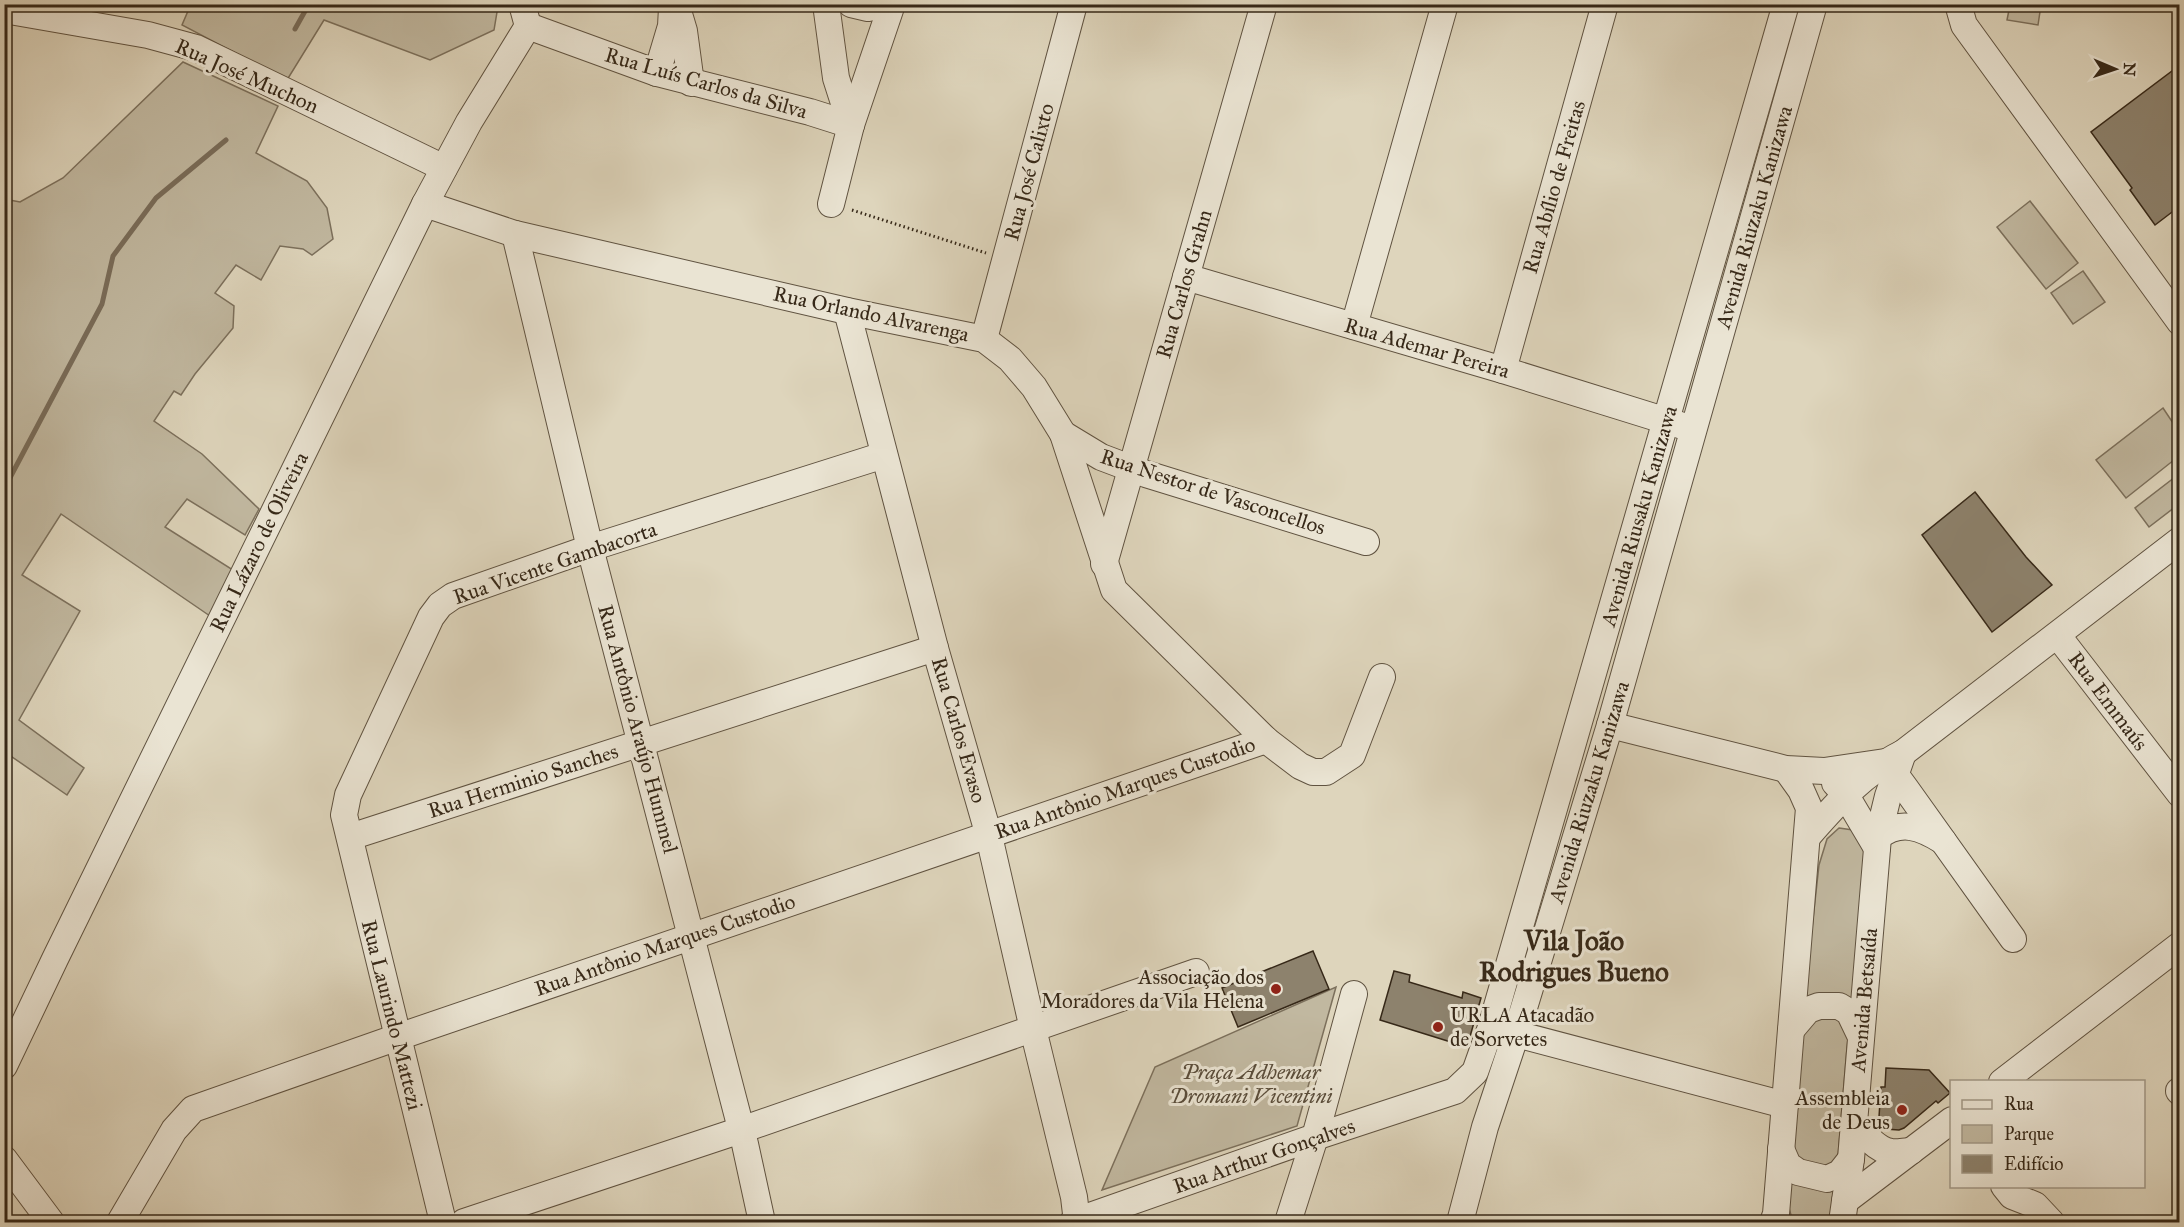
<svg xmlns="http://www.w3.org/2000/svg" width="2184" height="1227" font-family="'IM FELL Great Primer',serif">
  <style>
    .green { fill: #c1b8a0; stroke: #7c705c; stroke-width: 1.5 }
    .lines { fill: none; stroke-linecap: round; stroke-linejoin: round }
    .stream { stroke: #796c59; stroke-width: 5 }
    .building { fill: #8d826d; stroke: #362818; stroke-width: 1.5 }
    .minor-casing { stroke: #605341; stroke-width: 28 }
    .path { stroke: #362818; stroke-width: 3; stroke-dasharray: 1.5 3; stroke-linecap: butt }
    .minor { stroke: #eae4d3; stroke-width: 26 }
    .poi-dot { fill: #8f2418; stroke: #eae4d3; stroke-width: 2 }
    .labels { text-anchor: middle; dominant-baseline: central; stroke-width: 6; stroke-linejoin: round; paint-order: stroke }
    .street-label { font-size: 21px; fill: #362818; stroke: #eae4d3 }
    .poi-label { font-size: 21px; fill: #362818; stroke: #eae4d3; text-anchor: end }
    .park-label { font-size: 21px; font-style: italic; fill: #594c3a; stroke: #eae4d3 }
    .district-label { font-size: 27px; font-weight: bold; fill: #362818; stroke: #eae4d3 }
  </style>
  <rect width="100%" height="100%" fill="#ded5bc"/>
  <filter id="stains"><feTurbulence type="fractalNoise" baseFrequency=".00333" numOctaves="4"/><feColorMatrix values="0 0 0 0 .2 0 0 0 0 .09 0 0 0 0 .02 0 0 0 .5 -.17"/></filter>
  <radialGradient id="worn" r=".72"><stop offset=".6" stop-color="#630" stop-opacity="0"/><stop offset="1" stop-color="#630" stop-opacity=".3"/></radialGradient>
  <g class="green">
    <path d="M191,4H495L497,12L494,30L430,60L324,20L287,80L182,25Z"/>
    <path d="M2010,5H2041L2038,25L2007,20Z"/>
    <path d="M183,62L278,106L256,153L307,181L327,208L333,239L312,255L303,249L280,246L261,280L236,265L215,293L234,306L233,328L195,374L181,395L174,391L154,421L202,454L259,509L245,535L187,499L165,527L233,570L210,616L61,514L22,575L80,611L19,720L84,768L67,795L5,752L4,199L20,202L63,178Z"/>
    <path d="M2030,201L2078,263L2046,289L1997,227Z"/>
    <path d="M2083,271L2105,302L2073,324L2051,293Z"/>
    <path d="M2163,408L2179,432V456L2126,498L2096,460Z"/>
    <path d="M2179,474V504L2149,527L2135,508Z"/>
    <path d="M1839,828L1853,830L1869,860L1847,1047L1833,1217L1829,1222H1793L1789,1208L1798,1055L1819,865L1827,839Z"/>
    <path d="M1336,987L1297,1126L1102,1190L1155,1067Z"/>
  </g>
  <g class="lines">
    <g class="stream">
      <path d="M295,29L309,4"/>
      <path d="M4,489L102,304L113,256L156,198L226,140"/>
    </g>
  </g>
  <g class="building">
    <path d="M2180,65V206L2155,225L2130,190L2132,188L2091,132Z"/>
    <path d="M1975,492L2026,557L2052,585L1992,632L1922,535Z"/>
    <path d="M1313,951L1329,989L1238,1027L1222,988Z"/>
    <path d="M1394,971L1410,975L1409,982L1462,998L1463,992L1481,998L1467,1047L1380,1020Z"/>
    <path d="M1886,1068L1929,1070L1950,1093L1938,1103L1936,1101L1904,1128L1899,1130L1885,1129L1879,1124V1117L1881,1087H1885Z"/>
  </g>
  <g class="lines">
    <g class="minor-casing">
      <g id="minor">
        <path d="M522,4L528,26"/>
        <path d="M676,4L684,31L691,83"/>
        <path d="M826,4L836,78L851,125"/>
        <path d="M851,4L868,8L885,4"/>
        <path d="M1958,4L1964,25L2180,322"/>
        <path d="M4,10L148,35L196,48L444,168"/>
        <path d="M528,26L657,73L810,112L851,125"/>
        <path d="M657,73L671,26L672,8"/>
        <path d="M425,204L515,234L847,311L984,339L1010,359L1034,387L1063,434L1114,590L1266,740L1300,766L1313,772H1326L1352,755L1382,677"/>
        <path d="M831,204L851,125L892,4"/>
        <path d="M515,234L590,548L745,1144L762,1222"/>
        <path d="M1186,277L1503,370L1683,426"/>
        <path d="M847,311L935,648L989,836L1033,1029L1074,1197L1077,1222"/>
        <path d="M1354,326L1445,4"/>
        <path d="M984,339L1074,4"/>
        <path d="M1503,370L1605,4"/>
        <path d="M1063,434L1101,457L1146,474L1366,542"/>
        <path d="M1104,564L1264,4"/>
        <path d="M2058,636L2180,794"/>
        <path d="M1610,725L1786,769L1824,771L1885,762"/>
        <path d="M1885,769L1895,774L1906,789L2013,939"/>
        <path d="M1835,783L1845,794L1877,848"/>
        <path d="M1808,836C1836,804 1864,772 1903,753L2180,540"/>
        <path d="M350,837L935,648"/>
        <path d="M1878,837C1900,819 1921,827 1943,841"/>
        <path d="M1501,1030L1785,1105"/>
        <path d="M1791,1030L1808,1010L1819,1006H1839L1849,1012L1860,1035"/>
        <path d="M4,1066L55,959L425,204L469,122L528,26"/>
        <path d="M2002,1082L2180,945"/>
        <path d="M2179,1091L2180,1092"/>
        <path d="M1854,1122C1863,1133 1876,1150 1891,1152C1897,1153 1905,1151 1911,1151"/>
        <path d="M1781,1149L1788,1165L1798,1172L1827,1179L1840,1173L1851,1159"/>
        <path d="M4,1159L51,1222"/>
        <path d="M2004,1186L2012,1196L2035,1205L2051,1222"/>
        <path d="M1845,1201L1952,1120"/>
        <path d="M120,1222L174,1130L193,1109L398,1037L1266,740"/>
        <path d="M443,1222L344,815L348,795L431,617L440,605L453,596L590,548L884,455"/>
        <path d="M464,1222L741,1130L1196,972"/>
        <path d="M1073,1222L1315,1137L1455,1091L1475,1072L1491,1027L1786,4"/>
        <path d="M1288,1222L1315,1137L1354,994"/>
        <path d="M1460,1222L1485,1127L1516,1034L1610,725L1814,4"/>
        <path d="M1773,1222L1776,1214L1809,808L1801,790L1786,769"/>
        <path d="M1842,1222L1851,1159L1878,837L1888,796L1903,753"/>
      </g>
    </g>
    <path class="path" d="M852,210L986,253"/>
    <use href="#minor" class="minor"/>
  </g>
  <g class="poi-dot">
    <circle cx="1276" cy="989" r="6"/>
    <circle cx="1438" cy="1027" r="6"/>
    <circle cx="1902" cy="1110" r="6"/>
  </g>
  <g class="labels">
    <g class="street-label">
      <text transform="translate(247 76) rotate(24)">Rua José Muchon</text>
      <text transform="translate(706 83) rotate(16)">Rua Luís Carlos da Silva</text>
      <text transform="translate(1029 172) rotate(-75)">Rua José Calixto</text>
      <text transform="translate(1554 187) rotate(-74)">Rua Abílio de Freitas</text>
      <text transform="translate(1754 217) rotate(-74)">Avenida Riuzaku Kanizawa</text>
      <text transform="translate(1184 284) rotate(-74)">Rua Carlos Grahn</text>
      <text transform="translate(871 314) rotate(12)">Rua Orlando Alvarenga</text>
      <text transform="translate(1427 348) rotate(16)">Rua Ademar Pereira</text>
      <text transform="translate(1213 492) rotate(18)">Rua Nestor de Vasconcellos</text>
      <text transform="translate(1639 516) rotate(-74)">Avenida Riusaku Kanizawa</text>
      <text transform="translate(259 542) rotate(-64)">Rua Lázaro de Oliveira</text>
      <text transform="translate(555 563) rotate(-19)">Rua Vicente Gambacorta</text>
      <text transform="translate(2108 701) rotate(53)">Rua Emmaús</text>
      <text transform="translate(638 729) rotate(75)">Rua Antônio Araújo Hummel</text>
      <text transform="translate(959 730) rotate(74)">Rua Carlos Evaso</text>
      <text transform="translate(523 781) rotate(-18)">Rua Herminio Sanches</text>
      <text transform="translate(1125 788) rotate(-19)">Rua Antônio Marques Custodio</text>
      <text transform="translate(1589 792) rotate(-73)">Avenida Riuzaku Kanizawa</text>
      <text transform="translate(665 945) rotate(-19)">Rua Antônio Marques Custodio</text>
      <text transform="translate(1864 1000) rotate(-85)">Avenida Betsaída</text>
      <text transform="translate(392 1015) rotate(76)">Rua Laurindo Mattezi</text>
      <text transform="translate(1264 1156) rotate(-19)">Rua Arthur Gonçalves</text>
    </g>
    <g class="poi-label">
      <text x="1264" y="977">Associação dos<tspan x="1264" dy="24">Moradores da Vila Helena</tspan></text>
      <text x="1450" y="1015" text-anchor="start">URLA Atacadão<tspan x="1450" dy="24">de Sorvetes</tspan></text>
      <text x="1890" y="1098">Assembleia<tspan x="1890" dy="24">de Deus</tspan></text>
    </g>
    <g class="park-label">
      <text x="1251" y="1072">Praça Adhemar<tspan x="1251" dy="24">Dromani Vicentini</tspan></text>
    </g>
    <g class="district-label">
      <text x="1574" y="940">Vila João<tspan x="1574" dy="31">Rodrigues Bueno</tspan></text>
    </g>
  </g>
  <rect width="2184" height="1227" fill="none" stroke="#ded5bc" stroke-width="24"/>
  <rect x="6" y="6" width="2172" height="1215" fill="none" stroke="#362818" stroke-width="3"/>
  <rect x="12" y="12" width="2160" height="1203" fill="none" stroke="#362818" stroke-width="1.5"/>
  <rect x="1950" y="1080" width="195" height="108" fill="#eae4d3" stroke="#a29988" stroke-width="1.5"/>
  <rect x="1962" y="1100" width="30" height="9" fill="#eae4d3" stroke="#a29988" stroke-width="1.5"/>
  <text x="2004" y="1110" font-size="18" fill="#362818">Rua</text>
  <rect x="1962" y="1125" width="30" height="18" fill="#c1b8a0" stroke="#a29988" stroke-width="1.5"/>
  <text x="2004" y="1140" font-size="18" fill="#362818">Parque</text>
  <rect x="1962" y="1155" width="30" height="18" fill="#8d826d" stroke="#a29988" stroke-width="1.5"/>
  <text x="2004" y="1170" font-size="18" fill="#362818">Edifício</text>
  <g transform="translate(2115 69) rotate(92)" stroke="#eae4d3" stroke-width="4.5" paint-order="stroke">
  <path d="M0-4.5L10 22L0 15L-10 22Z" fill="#362818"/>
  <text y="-9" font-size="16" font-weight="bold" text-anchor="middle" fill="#362818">N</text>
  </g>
  <rect width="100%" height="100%" filter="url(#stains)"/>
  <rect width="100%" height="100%" fill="url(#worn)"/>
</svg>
